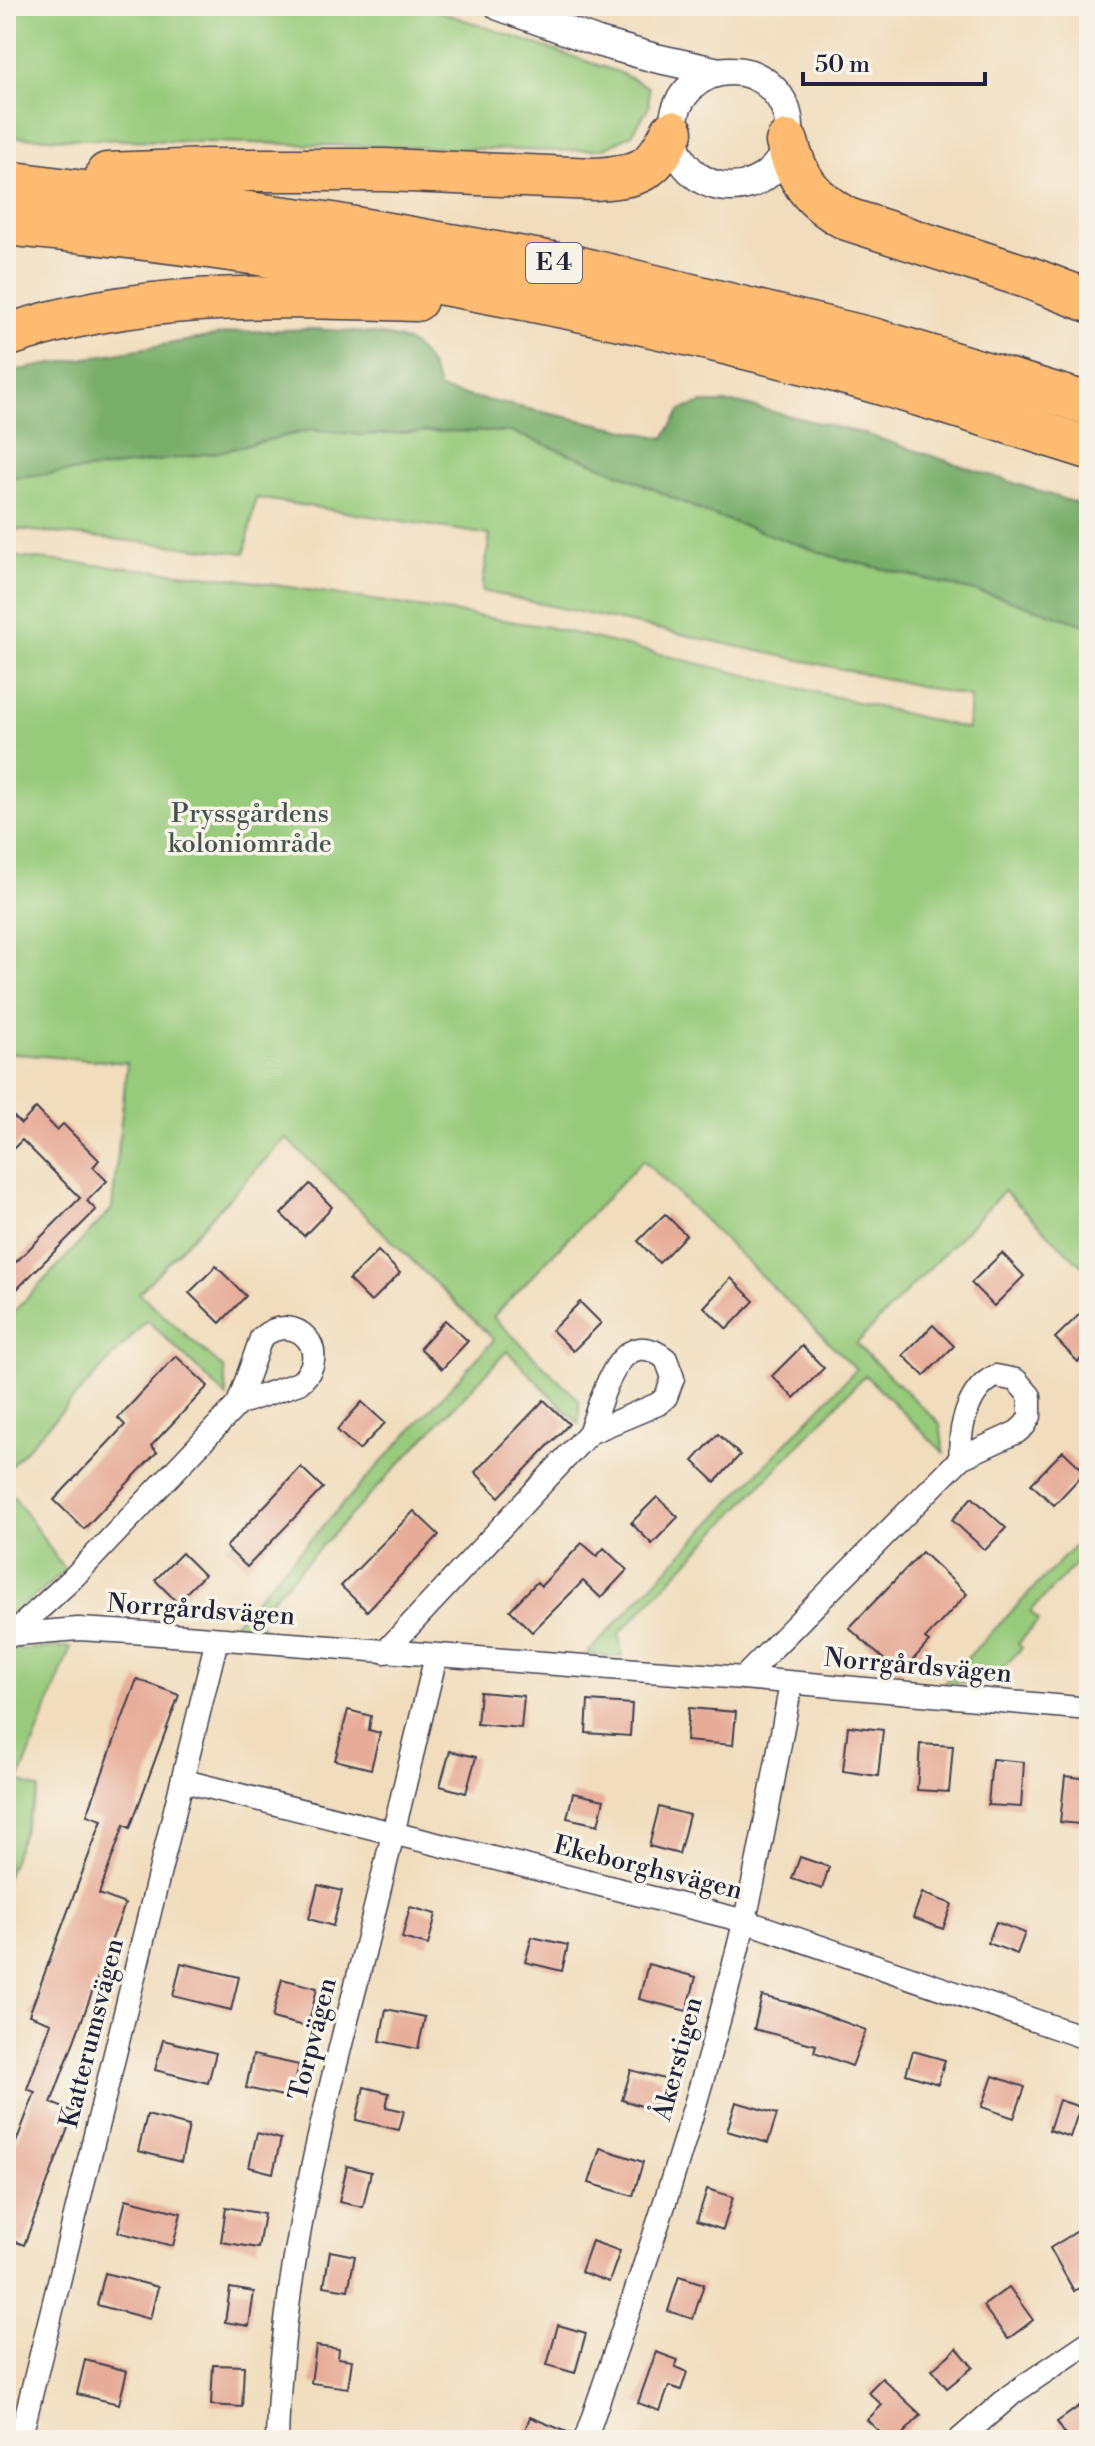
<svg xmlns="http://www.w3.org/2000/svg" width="1095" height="2446" font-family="'Libre Bodoni',serif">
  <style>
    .green { fill: #97ca7a; stroke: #5c765a; stroke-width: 2 }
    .forest { fill: #79ae6a; stroke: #4e6852; stroke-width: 2 }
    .building { fill: #e7ac98 }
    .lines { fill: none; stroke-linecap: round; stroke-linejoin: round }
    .minor-casing { stroke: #413e4e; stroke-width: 25 }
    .tertiary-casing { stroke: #413e4e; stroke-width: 31 }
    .motorway-casing { stroke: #413e4e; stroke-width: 45 }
    .minor { stroke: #fff; stroke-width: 22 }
    .tertiary { stroke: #fff; stroke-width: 28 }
    .motorway { stroke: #febb71; stroke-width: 42 }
    .labels { text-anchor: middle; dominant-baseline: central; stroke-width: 7; stroke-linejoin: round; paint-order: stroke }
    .shield { fill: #f7f3e8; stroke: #62616f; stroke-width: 2 }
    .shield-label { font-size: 24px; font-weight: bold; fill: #22223b }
    .park-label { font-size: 26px; fill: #45544e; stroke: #f7f3e8 }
    .street-label { font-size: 26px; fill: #22223b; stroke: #f7f3e8 }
  </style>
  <rect width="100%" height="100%" fill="#f7f3e8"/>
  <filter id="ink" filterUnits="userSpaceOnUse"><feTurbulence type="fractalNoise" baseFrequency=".0125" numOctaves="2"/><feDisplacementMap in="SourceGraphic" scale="16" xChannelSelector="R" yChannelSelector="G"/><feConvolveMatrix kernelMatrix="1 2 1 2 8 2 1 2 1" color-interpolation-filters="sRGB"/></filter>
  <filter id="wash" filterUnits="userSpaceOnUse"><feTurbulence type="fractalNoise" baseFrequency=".006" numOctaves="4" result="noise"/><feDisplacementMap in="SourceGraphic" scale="32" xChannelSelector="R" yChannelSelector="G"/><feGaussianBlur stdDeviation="1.8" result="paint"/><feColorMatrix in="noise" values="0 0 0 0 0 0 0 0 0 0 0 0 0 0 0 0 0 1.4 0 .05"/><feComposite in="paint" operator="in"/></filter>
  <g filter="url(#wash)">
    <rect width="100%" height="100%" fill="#f1ddbd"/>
    <g class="green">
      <path d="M6,6H423L618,72L648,87L649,107L632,134L603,149L560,151L6,137Z"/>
      <path d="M310,430L362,435L437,431L512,432L612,470L704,512L834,557L1007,599L1089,626V1273L1004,1191L856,1344L940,1424L944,1453L865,1375L619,1634L622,1657L587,1654L856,1369L643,1160L493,1317L579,1400V1424L507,1351L256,1615L264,1630L231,1626L494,1340L286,1138L139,1293L224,1369L227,1397L147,1320L6,1471V1320L112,1209L127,1063L6,1053V556L231,578L548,627L968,729L970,697L482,591L490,535L256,498L245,553L6,528V478L107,468L219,452Z"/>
      <path d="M6,1485L65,1570L31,1600L6,1617Z"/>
      <path d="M1089,1531V1550L1030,1612L1039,1620L1018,1644L1022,1648L988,1683L944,1682Z"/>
      <path d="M71,1647L19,1781L39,1789L6,1879V1650Z"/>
    </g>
    <path class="forest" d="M310,329C332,330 393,333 410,343C427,354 433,372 440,390L664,438L681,410L702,403H737L865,434L1078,504L1089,508V626L1007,599L834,557L704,512L612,470L512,432L437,431L362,435L310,430L219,452L107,468L6,478V372L237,332Z"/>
    <g id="blocks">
      <g class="building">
        <path d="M36,1108L57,1130L63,1124L99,1160L93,1167L107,1181L87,1201L96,1210L6,1300V1272L80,1198L22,1140L6,1156V1109L21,1124Z"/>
        <path d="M310,1184L332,1207L304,1236L281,1214Z"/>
        <path d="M665,1214L686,1235L659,1263L638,1241Z"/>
        <path d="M378,1251L400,1273L371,1302L349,1280Z"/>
        <path d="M1002,1253L1024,1276L994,1306L971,1283Z"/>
        <path d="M216,1266L246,1296L220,1323L189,1293Z"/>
        <path d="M731,1278L754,1301L727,1329L704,1307Z"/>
        <path d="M580,1302L601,1323L573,1351L552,1330Z"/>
        <path d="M1089,1305V1351L1078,1362L1055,1338Z"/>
        <path d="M445,1320L468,1341L442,1369L420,1348Z"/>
        <path d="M933,1325L954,1346L924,1376L903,1355Z"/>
        <path d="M802,1346L824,1368L794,1398L772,1376Z"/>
        <path d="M176,1356L208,1386L151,1446L157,1452L84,1529L54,1500L125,1425L118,1418Z"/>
        <path d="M544,1400L569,1424L499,1497L475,1472Z"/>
        <path d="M362,1402L385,1423L359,1450L337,1430Z"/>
        <path d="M718,1434L740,1455L715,1482L693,1461Z"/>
        <path d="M1063,1451L1085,1472L1054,1505L1031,1484Z"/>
        <path d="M301,1467L323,1488L247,1567L226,1547Z"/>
        <path d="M657,1497L678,1517L652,1544L631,1523Z"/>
        <path d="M972,1497L1006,1528L985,1550L952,1520Z"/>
        <path d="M414,1511L439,1535L367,1611L341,1586Z"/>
        <path d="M582,1543L597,1556L604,1548L627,1570L601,1598L583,1581L532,1632L510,1610L537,1582L541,1586Z"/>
        <path d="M922,1552L967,1594L925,1639L929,1642L900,1674L849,1628Z"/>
        <path d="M182,1553L204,1575L177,1602L155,1580Z"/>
        <path d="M137,1679L179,1695L130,1828L124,1825L99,1894L125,1904L51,2103L74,2112L24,2245L6,2238V2169L35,2092L27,2089L51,2023L29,2015L102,1820L87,1815Z"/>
        <path d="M480,1692L524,1696L521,1728L477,1724Z"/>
        <path d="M588,1701L632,1704L630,1736L586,1733Z"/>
        <path d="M689,1708L736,1712L733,1745L686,1741Z"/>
        <path d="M348,1710L371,1716L369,1730L380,1733L371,1769L335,1760Z"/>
        <path d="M848,1726L883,1730L878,1776L843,1771Z"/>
        <path d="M920,1744L953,1746L949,1792L917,1790Z"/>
        <path d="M450,1751L476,1757L466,1793L440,1786Z"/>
        <path d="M992,1759L1024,1762L1021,1807L988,1805Z"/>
        <path d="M1065,1776L1089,1779V1825L1060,1822Z"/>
        <path d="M573,1793L604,1800L598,1825L567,1818Z"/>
        <path d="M659,1807L689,1815L679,1854L649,1846Z"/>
        <path d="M800,1857L829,1867L822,1889L792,1879Z"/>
        <path d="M318,1885L342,1891L333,1926L309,1919Z"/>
        <path d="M922,1893L952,1904L943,1929L913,1918Z"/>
        <path d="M410,1907L436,1914L428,1945L402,1938Z"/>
        <path d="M996,1922L1025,1933L1017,1954L988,1943Z"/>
        <path d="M532,1937L568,1945L562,1971L525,1962Z"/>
        <path d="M181,1963L239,1977L231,2010L173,1996Z"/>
        <path d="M648,1964L696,1977L687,2011L639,1999Z"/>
        <path d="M282,1979L317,1988L308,2027L272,2018Z"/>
        <path d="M762,1996L798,2005L866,2030L852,2066L814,2052L816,2045L754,2029Z"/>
        <path d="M386,2009L425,2017L418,2049L380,2041Z"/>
        <path d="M163,2040L216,2053L208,2083L155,2070Z"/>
        <path d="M913,2051L945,2060L938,2084L906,2074Z"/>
        <path d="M253,2055L299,2065L292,2098L246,2088Z"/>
        <path d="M631,2070L668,2080L658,2111L622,2100Z"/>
        <path d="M993,2076L1025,2087L1014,2118L982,2107Z"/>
        <path d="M364,2087L389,2093L386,2107L404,2111L399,2130L356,2120Z"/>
        <path d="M1059,2100L1080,2107L1070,2137L1049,2130Z"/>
        <path d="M736,2102L777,2114L768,2143L727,2131Z"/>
        <path d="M147,2115L189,2126L181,2162L138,2151Z"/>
        <path d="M257,2133L281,2139L273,2173L249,2167Z"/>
        <path d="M600,2148L643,2162L633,2196L589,2183Z"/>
        <path d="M347,2166L371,2172L363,2207L339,2202Z"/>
        <path d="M707,2189L733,2197L723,2230L697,2221Z"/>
        <path d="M126,2199L181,2213L173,2246L118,2232Z"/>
        <path d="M226,2207L264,2214L258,2248L221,2242Z"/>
        <path d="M1081,2229L1089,2243V2282L1074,2291L1050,2248Z"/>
        <path d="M592,2241L620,2251L609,2282L581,2272Z"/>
        <path d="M330,2251L355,2256L348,2290L324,2286Z"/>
        <path d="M105,2273L158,2287L150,2319L97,2305Z"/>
        <path d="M679,2276L704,2284L693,2319L668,2311Z"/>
        <path d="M1009,2287L1033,2320L1008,2339L983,2306Z"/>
        <path d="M230,2288L254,2292L249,2326L225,2322Z"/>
        <path d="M558,2325L586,2333L575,2373L547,2365Z"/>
        <path d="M316,2346L339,2349L338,2358L352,2360L348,2388L311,2383Z"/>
        <path d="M957,2348L973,2367L947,2388L932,2370Z"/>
        <path d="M656,2352L678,2360L675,2367L687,2372L681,2390L669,2386L660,2411L638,2403Z"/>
        <path d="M85,2360L127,2371L119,2404L77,2394Z"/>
        <path d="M213,2365L244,2366L242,2407L211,2405Z"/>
        <path d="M882,2378L921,2415L897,2440H888L867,2420L882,2405L868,2392Z"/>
        <path d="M1081,2405L1089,2416V2440H1069L1057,2422Z"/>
        <path d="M530,2417L572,2434L571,2440H521Z"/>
      </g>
    </g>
  </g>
  <g filter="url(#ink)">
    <use href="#blocks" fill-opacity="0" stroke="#413e4e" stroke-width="2"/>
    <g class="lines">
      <g class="minor-casing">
        <g id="minor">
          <path d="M12,1634L72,1579L238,1404L299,1383C335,1353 296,1308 261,1338L238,1404"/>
          <path d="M6,1635L78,1629L132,1632L743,1678L1089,1709"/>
          <path d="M385,1652L589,1433L658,1404L666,1397L673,1378L666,1359C618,1320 602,1402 589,1433"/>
          <path d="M743,1678L961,1458L1017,1432L1025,1425L1030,1416V1396L1016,1380L996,1376C968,1388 958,1430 961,1458"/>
          <path d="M184,1781L745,1921L1089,2039"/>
          <path d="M20,2440L217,1639"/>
          <path d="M277,2440C281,2283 318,2132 357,1981C384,1873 410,1765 436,1656"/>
          <path d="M585,2440C644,2269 702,2099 744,1923C763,1844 776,1763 791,1684"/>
          <path d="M959,2440L1012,2394L1089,2342"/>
        </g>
      </g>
      <g class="tertiary-casing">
        <g id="tertiary">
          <path d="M499,6L598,42L655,58L719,72"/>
          <circle cx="731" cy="129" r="58"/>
        </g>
      </g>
      <g class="motorway-casing">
        <g id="motorway">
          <path d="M787,142C797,180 812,200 847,219L1027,277L1089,301"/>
          <path d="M107,174L207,170H385L595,179C639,176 652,173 672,132"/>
          <path d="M6,182L326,223L580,268L876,340L1089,404"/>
          <path d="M6,224C284,250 558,298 828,369C916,392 1002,421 1089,448"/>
          <path d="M6,336C138,290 279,296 416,300"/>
        </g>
      </g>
      <use href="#minor" class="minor"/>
      <use href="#tertiary" class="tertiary"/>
      <use href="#motorway" class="motorway"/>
    </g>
  </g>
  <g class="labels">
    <rect class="shield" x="526" y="243" width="56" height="40" rx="6"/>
    <g class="shield-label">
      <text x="554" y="263">E 4</text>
    </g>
    <g class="park-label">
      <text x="250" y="814">Pryssgårdens<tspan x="250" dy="30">koloniområde</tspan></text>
    </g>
    <g class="street-label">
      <text transform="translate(201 1610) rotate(4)">Norrgårdsvägen</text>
      <text transform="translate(918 1666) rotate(5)">Norrgårdsvägen</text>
      <text transform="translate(648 1868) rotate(14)">Ekeborghsvägen</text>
      <text transform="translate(92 2033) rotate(-76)">Katterumsvägen</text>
      <text transform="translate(313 2039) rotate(-76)">Torpvägen</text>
      <text transform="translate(678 2059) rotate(-75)">Åkerstigen</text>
    </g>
  </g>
  <rect width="1095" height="2446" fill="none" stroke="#f7f3e8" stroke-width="32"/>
  <path d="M803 72v12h182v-12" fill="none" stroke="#22223b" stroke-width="4"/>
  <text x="815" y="72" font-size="24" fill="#22223b" stroke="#f7f3e8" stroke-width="6" paint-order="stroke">50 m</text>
</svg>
